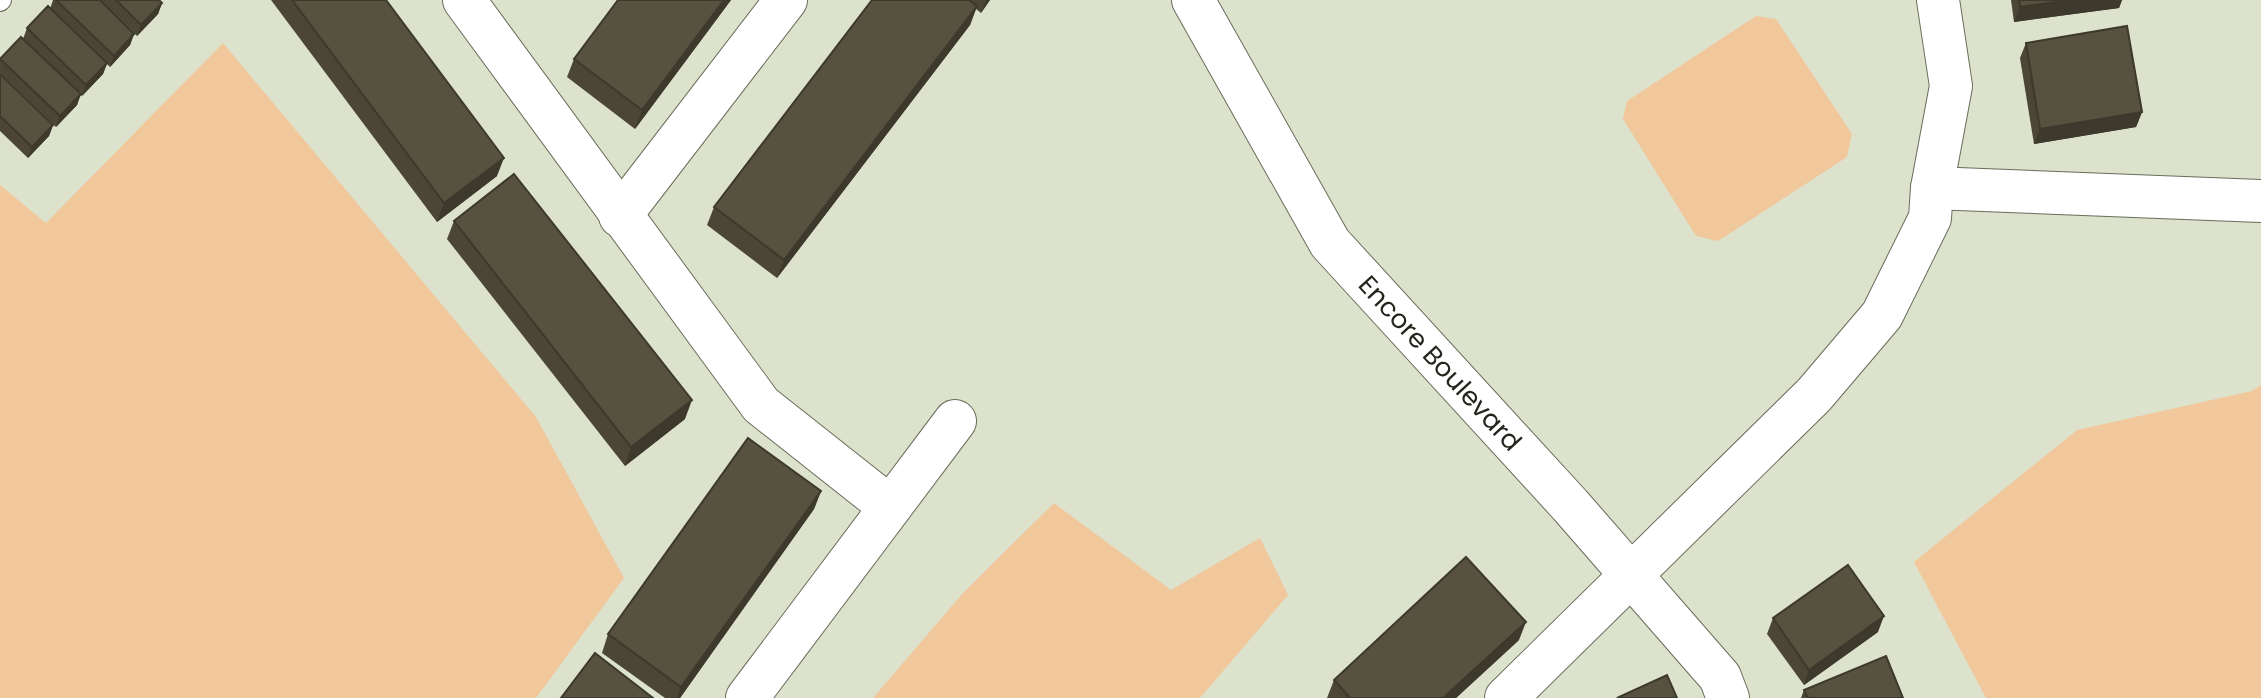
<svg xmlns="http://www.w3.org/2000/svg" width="2261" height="698" font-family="Poppins,sans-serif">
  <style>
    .green { fill: #f1c79c }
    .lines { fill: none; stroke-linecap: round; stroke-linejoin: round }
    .lane-casing { stroke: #686d5a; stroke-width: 22 }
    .street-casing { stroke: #686d5a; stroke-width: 44 }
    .lane { stroke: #fff; stroke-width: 20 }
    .street { stroke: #fff; stroke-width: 42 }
    .wall { fill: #4b4636 }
    .shaded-wall { fill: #3d392c }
    .building { fill: #57513f; stroke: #3d392c; stroke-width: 2 }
    .labels { text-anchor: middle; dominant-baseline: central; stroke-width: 8; stroke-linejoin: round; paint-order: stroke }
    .street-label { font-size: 26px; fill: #24261e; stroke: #dce2cc }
  </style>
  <rect width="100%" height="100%" fill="#dce2cc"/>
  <g class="green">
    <path d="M1756,16L1776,19L1852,134L1847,157L1718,241L1696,236L1623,119L1627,101Z"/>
    <path d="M223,43L536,417L624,578L536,698H0V185L46,223Z"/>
    <path d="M2261,385V698H1986L1914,562L2077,430L2252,391Z"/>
    <path d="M1054,503L1171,590L1260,538L1288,595L1200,698H873L963,593Z"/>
  </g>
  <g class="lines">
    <g class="lane-casing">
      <path id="lane" d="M0,1L1,0"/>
    </g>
    <g class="street-casing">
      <g id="street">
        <path d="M464,0L761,405L890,507"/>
        <path id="s1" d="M1193,0L1330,243L1570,505L1720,677L1728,698"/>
        <path d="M1932,188L2261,201"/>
        <path d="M620,216L786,0"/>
        <path d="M747,698L955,421"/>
        <path d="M1506,698L1814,395L1882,315L1930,218L1932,188L1951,86L1938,0"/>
      </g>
    </g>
    <use href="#lane" class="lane"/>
    <use href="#street" class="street"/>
  </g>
  <g class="wall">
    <path d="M53,0H100L134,34L130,45L110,67L107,64L103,74L82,96L80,94L77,105L56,127L0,73V59L23,39L27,28L50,9Z"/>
    <path d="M100,0H159L162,3L158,14L137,36Z"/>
    <path d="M271,0H386L497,176L437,222Z"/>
    <path d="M618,0H731L635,129L567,77L574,59Z"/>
    <path d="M872,0H990L981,13L976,9L970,25L777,278L707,225L714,207Z"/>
    <path d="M2011,0H2122L2119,8L2014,22Z"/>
    <path d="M2026,43L2142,112L2136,127L2034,144L2020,58Z"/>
    <path d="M0,74L53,125L49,136L28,158L0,131Z"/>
    <path d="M454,221L685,419L625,466L447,239Z"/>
    <path d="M821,491L814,509L680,698H665L602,653L608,634Z"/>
    <path d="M1773,618L1878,632L1804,685L1767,634Z"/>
    <path d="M1519,640L1456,698H1327L1334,680Z"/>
    <path d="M1804,690L1903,698H1801Z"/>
  </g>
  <g class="shaded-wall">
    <path d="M724,0H731L635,129L642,110Z"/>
    <path d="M986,0H990L981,13Z"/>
    <path d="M2071,0H2122L2119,8L2014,22L2020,7Z"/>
    <path d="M162,3L158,14L137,36L141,25Z"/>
    <path d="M977,6L970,25L777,278L784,260Z"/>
    <path d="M134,34L130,45L110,67L114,56Z"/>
    <path d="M107,63L103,74L82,96L86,85Z"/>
    <path d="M81,94L77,105L56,127L60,116Z"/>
    <path d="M2142,112L2136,127L2034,144L2040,129Z"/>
    <path d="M53,125L49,136L28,158L32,147Z"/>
    <path d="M504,158L497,176L437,222L444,203Z"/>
    <path d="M692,400L685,419L625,466L631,447Z"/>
    <path d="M821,491L814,509L680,698H677L681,687Z"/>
    <path d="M1884,616L1878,632L1804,685L1809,670Z"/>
    <path d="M1526,622L1519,640L1456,698H1443Z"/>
  </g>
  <g class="building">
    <path d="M56,0H100L134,34L114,56Z"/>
    <path d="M116,0H159L162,3L141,25Z"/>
    <path d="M292,0H386L504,158L444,203Z"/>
    <path d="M618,0H724L642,110L574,59Z"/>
    <path d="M872,0H969L977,6L784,260L714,207Z"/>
    <path d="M2019,0H2071L2020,7Z"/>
    <path d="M48,6L107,63L86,85L27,28Z"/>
    <path d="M2127,26L2142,112L2040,129L2026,43Z"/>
    <path d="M21,37L81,94L60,116L0,59Z"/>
    <path d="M0,74L53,125L32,147L0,116Z"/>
    <path d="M514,174L692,400L631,447L454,221Z"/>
    <path d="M748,438L821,491L681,687L608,634Z"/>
    <path d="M1466,557L1526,622L1443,698H1350L1334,680Z"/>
    <path d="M1848,565L1884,616L1809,670L1773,618Z"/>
    <path d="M595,653L653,698H561Z"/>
    <path d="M1886,656L1903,698H1808L1804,690Z"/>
    <path d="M1667,675L1677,698H1617Z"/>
  </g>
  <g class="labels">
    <g class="street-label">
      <text stroke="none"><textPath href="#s1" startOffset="442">Encore Boulevard</textPath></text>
    </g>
  </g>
</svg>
